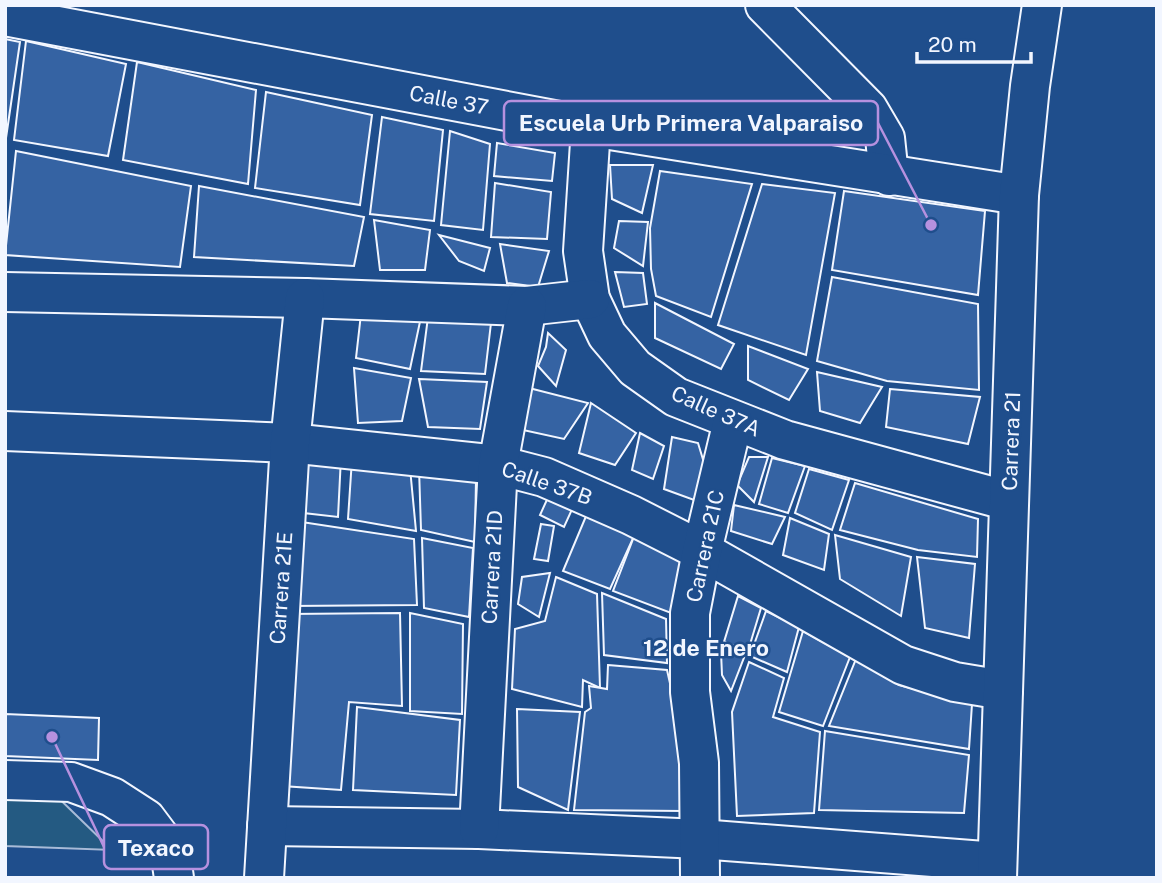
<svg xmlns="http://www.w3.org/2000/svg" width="1162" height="883" font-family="'Public Sans',sans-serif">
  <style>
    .green { fill: #245a82; stroke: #a8bbd7; stroke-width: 2 }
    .building { fill: #3563a3; stroke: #f2f6ff; stroke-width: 2 }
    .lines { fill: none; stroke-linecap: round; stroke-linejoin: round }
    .minor-casing { stroke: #f2f6ff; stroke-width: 42 }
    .minor { stroke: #1f4e8c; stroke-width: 38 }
    .labels { text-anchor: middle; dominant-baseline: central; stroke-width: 5; stroke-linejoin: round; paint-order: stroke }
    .street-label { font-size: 21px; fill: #f2f6ff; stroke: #1f4e8c }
    .neighbourhood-label { font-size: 23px; font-weight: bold; fill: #f2f6ff; stroke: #1f4e8c }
    .leader { fill: none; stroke: #b691df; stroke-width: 2.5 }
    .callout-dot { fill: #b691df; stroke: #1f4e8c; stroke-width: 2.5 }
    .callout { fill: #1f4e8c; stroke: #b691df; stroke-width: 2.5 }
    .callout-label { font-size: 23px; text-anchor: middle; font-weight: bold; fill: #f2f6ff }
  </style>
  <rect width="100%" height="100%" fill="#1f4e8c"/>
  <path class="green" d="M5,781H41L112,850L5,846Z"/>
  <g class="building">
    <path d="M5,39L20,42L6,138H5Z"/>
    <path d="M26,41L126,64L108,156L14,140Z"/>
    <path d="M137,62L256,90L248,184L123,160Z"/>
    <path d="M266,92L372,115L360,205L255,188Z"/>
    <path d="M382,117L443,130L434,221L370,214Z"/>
    <path d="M450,131L490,144L483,230L441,225Z"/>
    <path d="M497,143L555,153L552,181L494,176Z"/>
    <path d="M16,151L191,186L180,267L5,255Z"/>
    <path d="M610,165H653L642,213L612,199Z"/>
    <path d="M660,171L752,184L711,317L656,296L651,269L650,228Z"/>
    <path d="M495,183L551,192L547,239L491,237Z"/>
    <path d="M762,184L835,193L806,355L718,325Z"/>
    <path d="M199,186L364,217L354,266L194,257Z"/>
    <path d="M844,191L985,211L978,295L832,270Z"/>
    <path d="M374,220L430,230L425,270H380Z"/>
    <path d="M619,221L648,222L643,266L614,248Z"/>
    <path d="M439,235L490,248L484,271L459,261Z"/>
    <path d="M500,244L549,251L538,287L507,283Z"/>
    <path d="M615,272L643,273L647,304L624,307Z"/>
    <path d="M832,277L978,304L979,390L887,381L817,361Z"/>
    <path d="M655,303L734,344L721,369L655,338Z"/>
    <path d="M361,314L421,317L410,369L356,358Z"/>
    <path d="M428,317L491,323L485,374L421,371Z"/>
    <path d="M548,333L566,350L556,386L538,366L546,347Z"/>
    <path d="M748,346L808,369L789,400L748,380Z"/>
    <path d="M354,368L411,378L402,421L358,423Z"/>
    <path d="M817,372L882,387L860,423L820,411Z"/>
    <path d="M419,379L487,382L480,429L428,427Z"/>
    <path d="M529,388L588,403L564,439L523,430Z"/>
    <path d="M890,389L980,397L968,444L886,427Z"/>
    <path d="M591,403L636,433L615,465L579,453Z"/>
    <path d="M640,433L664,446L653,479L632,470Z"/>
    <path d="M672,437L698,443L705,466L694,500L664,489Z"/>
    <path d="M297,450L341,457L338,517L295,512Z"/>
    <path d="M749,457H768L754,502L737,485Z"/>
    <path d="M772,458L805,466L788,513L759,504Z"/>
    <path d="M352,459L410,468L416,531L348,519Z"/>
    <path d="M419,468L476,478L475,542L421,530Z"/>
    <path d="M809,469L849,480L832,530L795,513Z"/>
    <path d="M855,483L978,519L977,557L918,550L840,530Z"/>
    <path d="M550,493L574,505L564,527L540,515Z"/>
    <path d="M734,505L785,517L772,544L731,531Z"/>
    <path d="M589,509L635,534L610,589L563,571Z"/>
    <path d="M790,518L829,534L824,570L783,555Z"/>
    <path d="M295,521L414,539L417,605L289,606Z"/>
    <path d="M541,524L554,526L548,561L534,559Z"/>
    <path d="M635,534L689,566L679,616L613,591Z"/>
    <path d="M835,535L911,557L901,616L840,579Z"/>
    <path d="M422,538L473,548L469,617L424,608Z"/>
    <path d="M917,557L975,564L969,638L925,628Z"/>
    <path d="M550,573L539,617L518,604L522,577Z"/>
    <path d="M556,577L597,594L600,688L583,680L582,707L512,689L515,629L545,621Z"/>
    <path d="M602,593L666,619L667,663L604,655Z"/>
    <path d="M738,596L761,608L748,651L724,642Z"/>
    <path d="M766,611L799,627L787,672L750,656Z"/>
    <path d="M400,613L402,706L349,702L341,790L282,786L287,614Z"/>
    <path d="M410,613L463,624L462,714L410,711Z"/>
    <path d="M803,631L850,657L823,726L779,712Z"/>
    <path d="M721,652L745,655L731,691L722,675Z"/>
    <path d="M856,659L899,685L972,704L969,749L829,726Z"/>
    <path d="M749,662L784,678L773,717L820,732L814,813L737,816L732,712Z"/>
    <path d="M608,665L667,670L681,732L684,811L574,810L585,712L591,708L589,686L607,689Z"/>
    <path d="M357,707L460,720L456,795L353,790Z"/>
    <path d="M517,709L580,712L568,810L518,787Z"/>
    <path d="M5,714L99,718L98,760L5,756Z"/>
    <path d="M825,731L969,755L964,813L819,810Z"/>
  </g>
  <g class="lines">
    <g class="minor-casing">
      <g id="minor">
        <path d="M765,5L868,109L885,138L889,176"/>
        <path d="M5,16L591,127L1019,195"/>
        <path d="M591,127L583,251L590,299L607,335L635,368L676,397L785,440L1009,501"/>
        <path d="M5,292L305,298L527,306L590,299"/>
        <path d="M5,431L290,443L498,465L544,477L631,515L702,551L903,665L955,682L1003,690"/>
        <path d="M5,780L71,782L112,797L146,819L170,851L174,878"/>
        <path d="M267,826L479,829L700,839L997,862"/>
        <path d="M479,829L498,465L527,306"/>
        <path d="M264,878L290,443L305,298"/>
        <path d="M700,878L699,763L690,692V613L702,551L733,421"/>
        <path d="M997,878L1019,195L1030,86L1042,5"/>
      </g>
    </g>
    <use href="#minor" class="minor"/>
  </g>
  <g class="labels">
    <g class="street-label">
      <text transform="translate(449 100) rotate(11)">Calle 37</text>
      <text transform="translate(716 411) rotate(24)">Calle 37A</text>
      <text transform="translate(1011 441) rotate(-88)">Carrera 21</text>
      <text transform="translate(547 483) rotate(19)">Calle 37B</text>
      <text transform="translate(705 546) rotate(-78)">Carrera 21C</text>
      <text transform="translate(492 567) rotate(-87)">Carrera 21D</text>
      <text transform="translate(281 588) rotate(-86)">Carrera 21E</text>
    </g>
    <g class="neighbourhood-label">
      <text x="706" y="647">12 de Enero</text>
    </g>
  </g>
  <path class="leader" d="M931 225L878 123M52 737L104 847"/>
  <g class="callout-dot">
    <circle cx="931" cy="225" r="7"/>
    <circle cx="52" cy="737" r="7"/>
  </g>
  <g class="callout">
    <rect x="504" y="101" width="374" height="44" rx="7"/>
    <rect x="104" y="825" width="104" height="44" rx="7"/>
  </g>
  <g class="callout-label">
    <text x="691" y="131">Escuela Urb Primera Valparaiso</text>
    <text x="156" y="856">Texaco</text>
  </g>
  <rect width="1162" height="883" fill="none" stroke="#f2f6ff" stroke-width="14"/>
  <path d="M917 52v10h114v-10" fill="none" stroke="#f2f6ff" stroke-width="3.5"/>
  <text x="928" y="52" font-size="21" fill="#f2f6ff" stroke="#1f4e8c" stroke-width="5" paint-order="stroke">20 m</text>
</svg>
